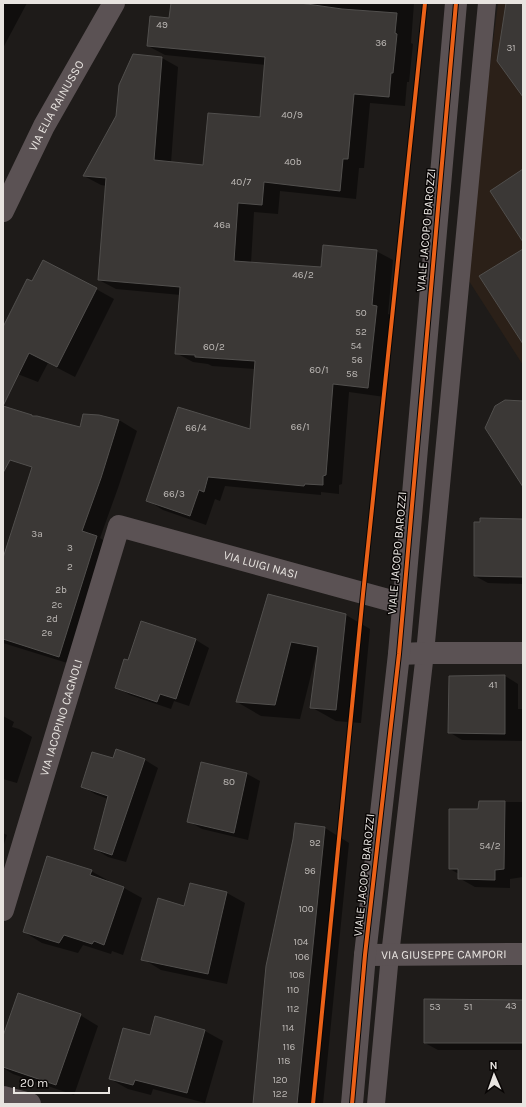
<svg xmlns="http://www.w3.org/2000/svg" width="526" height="1107" font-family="Karla,sans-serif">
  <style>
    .built { fill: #2b2018 }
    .shadow { fill: #0007 }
    .building { fill: #3b3836; stroke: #514f4d }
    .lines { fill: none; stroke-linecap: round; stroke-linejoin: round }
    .service { stroke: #5b5254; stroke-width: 18 }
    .minor { stroke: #5b5254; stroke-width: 22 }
    .tertiary { stroke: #5b5254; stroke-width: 22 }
    .cycleway-casing { stroke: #090605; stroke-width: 6 }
    .cycleway { stroke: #ea6118; stroke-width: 4 }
    .labels { text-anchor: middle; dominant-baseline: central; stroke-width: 3; stroke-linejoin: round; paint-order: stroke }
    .number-label { font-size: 10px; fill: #bdb9b6 }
    .street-label { font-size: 12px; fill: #e8e4e0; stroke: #090605 }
  </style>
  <rect width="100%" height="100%" fill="#1e1b19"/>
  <path class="built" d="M498,3H523V365L469,281L475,185Z"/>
  <g class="shadow">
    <path d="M3,3H27L3,48Z"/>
    <path d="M172,3H414L411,43L413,44L409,82H407L405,106L370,103L364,168H359L356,199L280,191L278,214L254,212L251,263L322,268L376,251L393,260L388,314L393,316L385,397L349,392L342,484L339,485V494L321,492V495L225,486L220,501L215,499L206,525L163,510L147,500L251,430L255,369L212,366L208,364L193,362L176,353L181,295L116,289L99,280L107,186L101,185L84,176L162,58L178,67L171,163L204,167L261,118L266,65L165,55L148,46L170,19Z"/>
    <path d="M33,282L96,289L114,299L75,377L48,363L38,382L10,371L3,366V329Z"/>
    <path d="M99,416L119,420L137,431L118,488L100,538L114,547L77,666L3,643V561L80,428Z"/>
    <path d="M523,520V584L488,583L475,576Z"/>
    <path d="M269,595L346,615L370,629L361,723L336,721L311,707L318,656L316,655L300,719L261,716L237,702Z"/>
    <path d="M142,622L196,640L209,648L189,706L174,701L171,709L130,695L116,687L129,661Z"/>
    <path d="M505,676L518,684V709H523V741L462,740L449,732Z"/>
    <path d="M3,716L14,722L12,727L19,729L32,737L17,783L3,779Z"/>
    <path d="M116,751L145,760L158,768L126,862L108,857L95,849L108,799L95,794L82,786L113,760Z"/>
    <path d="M201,763L247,774L260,781L248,840L202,829L188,821Z"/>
    <path d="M480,802H523V877L510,879V888L475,887L459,878V874L450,869L479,810Z"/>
    <path d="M325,828L349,843L323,1104H254Z"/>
    <path d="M3,833L7,835L3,847Z"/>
    <path d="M91,871L109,881V883L124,888L142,898L123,955L112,951L111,954L83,945L78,953L42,943L24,932Z"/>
    <path d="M191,884L227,893L245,903L227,984L161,970L143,959L185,907Z"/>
    <path d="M523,1001V1050H438L425,1043Z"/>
    <path d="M80,1015L98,1026L74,1095L13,1074L3,1068V1039Z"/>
    <path d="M205,1031L223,1041L205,1103L153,1089L151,1095L128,1089L110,1079L151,1036Z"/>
  </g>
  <g class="building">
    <path d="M171,3H300L342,9L397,13L395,33L397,34L393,73H391L389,97L354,94L348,159H343L340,191L264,182L262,205L238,203L234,261L321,267L323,245L377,250L372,305L377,306L368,388L333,384L326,475L323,476V485L305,484L304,486L208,477L204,492L199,490L190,516L146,501L178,407L250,429L255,361L195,357V355L175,354L180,287L98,280L106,178L83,176L116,116L119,85L133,54L162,57L154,160L203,165L208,113L260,117L265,57L147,46L150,16L169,18Z"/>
    <path d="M506,3H523V97L497,61Z"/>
    <path d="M523,169V242L490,191Z"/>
    <path d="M523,249V344L479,276Z"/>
    <path d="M43,260L97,288L57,367L29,353L3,406L32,415V416H37L80,427L83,414L99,415L119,420L101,478L82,531L97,536L59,657L3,639V558L32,467L10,460L3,473V327L27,279L32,281Z"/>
    <path d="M505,400L523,401V487L485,428L495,406Z"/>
    <path d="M480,518L523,519V577L474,576V522H480Z"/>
    <path d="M268,594L346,614L336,710L310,708L318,647L291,642L275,705L236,702Z"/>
    <path d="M141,621L196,639L176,699L160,694L157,702L115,688L124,659L128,660Z"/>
    <path d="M505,675V734L448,733L449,676Z"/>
    <path d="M116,749L145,759L112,855L94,849L108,796L81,787L92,752L113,758Z"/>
    <path d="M201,762L247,773L234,833L187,822Z"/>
    <path d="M479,801H505L504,869L495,870V880L458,879V869H449V809H478Z"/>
    <path d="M295,823L325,827L297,1104H253L266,966L293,839Z"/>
    <path d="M47,856L92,870L90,875L124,887L104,945L94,941L92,944L64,935L59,943L23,932Z"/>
    <path d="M190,883L227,892L208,974L141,960L158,898L184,906Z"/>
    <path d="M18,993L81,1014L56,1085L3,1067V1036Z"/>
    <path d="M424,999L523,1000V1043H424Z"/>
    <path d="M155,1016L205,1030L187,1093L135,1080L133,1085L109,1079L123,1028L150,1035Z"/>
  </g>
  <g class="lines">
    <path class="service" d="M376,1104L390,955L425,653L487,3"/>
    <g class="minor">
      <path id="s1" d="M3,211L44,126L114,3"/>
      <path d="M399,654L425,653H523"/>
      <path id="s2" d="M3,910L119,526L403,604"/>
      <path id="s3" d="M365,955L523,954"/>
      <path d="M3,1097L30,1104"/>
    </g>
    <path class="tertiary" d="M352,1104L365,955L399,654L456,3"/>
    <g class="cycleway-casing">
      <g id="cycleway">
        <path d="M313,1104L363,594L425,3"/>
        <path d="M352,1104L365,955L399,654L456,3"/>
      </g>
    </g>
    <use href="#cycleway" class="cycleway"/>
  </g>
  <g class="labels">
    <g class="number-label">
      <text x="162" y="25">49</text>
      <text x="381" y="43">36</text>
      <text x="511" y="48">31</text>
      <text x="292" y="115">40/9</text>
      <text x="293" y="162">40b</text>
      <text x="241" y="182">40/7</text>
      <text x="222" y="225">46a</text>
      <text x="303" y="275">46/2</text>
      <text x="361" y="313">50</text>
      <text x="361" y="332">52</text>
      <text x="356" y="346">54</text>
      <text x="214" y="347">60/2</text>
      <text x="357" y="360">56</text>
      <text x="319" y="370">60/1</text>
      <text x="352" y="374">58</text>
      <text x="300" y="427">66/1</text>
      <text x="196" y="428">66/4</text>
      <text x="174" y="494">66/3</text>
      <text x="37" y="534">3a</text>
      <text x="70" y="548">3</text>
      <text x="70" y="567">2</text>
      <text x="61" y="590">2b</text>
      <text x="57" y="605">2c</text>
      <text x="52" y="619">2d</text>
      <text x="47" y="633">2e</text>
      <text x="493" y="685">41</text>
      <text x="229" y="782">80</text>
      <text x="315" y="843">92</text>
      <text x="490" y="846">54/2</text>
      <text x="310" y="871">96</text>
      <text x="306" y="909">100</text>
      <text x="301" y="942">104</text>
      <text x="302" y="957">106</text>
      <text x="297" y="975">108</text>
      <text x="293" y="990">110</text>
      <text x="511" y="1006">43</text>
      <text x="435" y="1007">53</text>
      <text x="468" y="1007">51</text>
      <text x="293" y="1009">112</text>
      <text x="288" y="1028">114</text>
      <text x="289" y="1047">116</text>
      <text x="284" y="1061">118</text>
      <text x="280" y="1080">120</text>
      <text x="280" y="1094">122</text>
    </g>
    <g class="street-label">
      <text stroke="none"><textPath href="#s1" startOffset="118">VIA ELIA RAINUSSO</textPath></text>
      <text transform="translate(426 230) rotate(-85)">VIALE JACOPO BAROZZI</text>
      <text transform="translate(397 553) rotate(-85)">VIALE JACOPO BAROZZI</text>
      <text stroke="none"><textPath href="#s2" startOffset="548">VIA LUIGI NASI</textPath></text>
      <text stroke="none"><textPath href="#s2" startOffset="201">VIA IACOPINO CAGNOLI</textPath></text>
      <text transform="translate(364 875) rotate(-84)">VIALE JACOPO BAROZZI</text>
      <text stroke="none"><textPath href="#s3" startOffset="79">VIA GIUSEPPE CAMPORI</textPath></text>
    </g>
  </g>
  <rect width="526" height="1107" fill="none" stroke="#e8e4e0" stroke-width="8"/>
  <g transform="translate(494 1075) rotate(358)" stroke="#090605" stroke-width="3" paint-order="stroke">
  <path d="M0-3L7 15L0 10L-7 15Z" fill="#e8e4e0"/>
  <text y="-6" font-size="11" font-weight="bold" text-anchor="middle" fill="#e8e4e0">N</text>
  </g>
  <path d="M14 1087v6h95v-6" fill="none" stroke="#e8e4e0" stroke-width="2"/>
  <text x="20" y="1087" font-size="12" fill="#e8e4e0" stroke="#090605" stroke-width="3" paint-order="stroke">20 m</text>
</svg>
